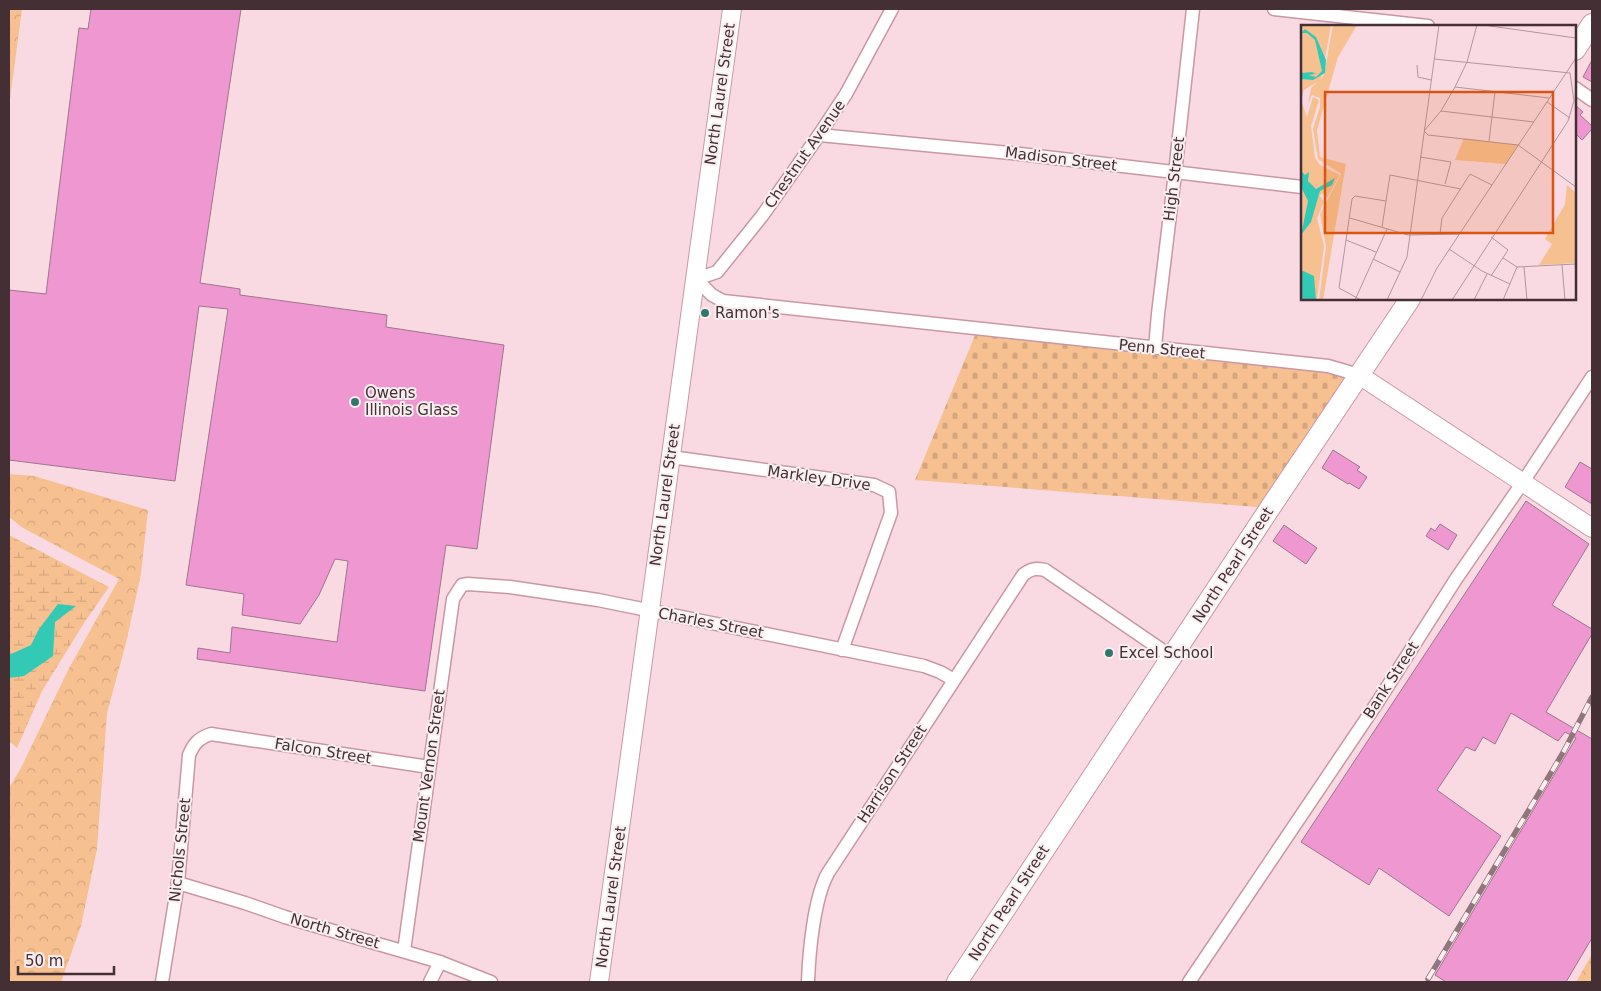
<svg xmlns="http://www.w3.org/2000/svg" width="1601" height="991" font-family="'DejaVu Sans',sans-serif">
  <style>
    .forest { fill: url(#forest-crowns) }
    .wetland { fill: url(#wetland-marsh) }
    .cemetery { fill: url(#cemetery-stones) }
    .water { fill: #32cab5 }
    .building { fill: #ef97d0; stroke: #9e758e }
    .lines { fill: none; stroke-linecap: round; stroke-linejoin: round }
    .street-casing { stroke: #c997a4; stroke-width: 15 }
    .secondary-casing { stroke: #c997a4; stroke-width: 20 }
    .primary-casing { stroke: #c997a4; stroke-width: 22 }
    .street { stroke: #fff; stroke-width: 12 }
    .secondary { stroke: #fff; stroke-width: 18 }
    .primary { stroke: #fff; stroke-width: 20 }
    .rail-casing { stroke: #90777d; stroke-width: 5.5 }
    .rail { stroke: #f9eef0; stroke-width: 4; stroke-dasharray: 11; stroke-linecap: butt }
    .poi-dot { fill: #31776c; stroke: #f9eef0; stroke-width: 2 }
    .labels { text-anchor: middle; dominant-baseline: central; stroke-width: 4; stroke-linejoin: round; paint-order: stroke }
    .street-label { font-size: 15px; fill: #432f34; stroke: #f9eef0 }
    .poi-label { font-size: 15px; fill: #432f34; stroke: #f9eef0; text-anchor: start }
    .inset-road { fill: none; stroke: #b1969c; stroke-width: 1 }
    .view { fill: #d85510; fill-opacity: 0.15; stroke: #d85510; stroke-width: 2.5 }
    .inset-edge { fill: none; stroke: #432f34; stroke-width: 2.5 }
  </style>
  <defs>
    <pattern id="forest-crowns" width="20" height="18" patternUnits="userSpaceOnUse" patternTransform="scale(1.25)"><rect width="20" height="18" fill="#f7c091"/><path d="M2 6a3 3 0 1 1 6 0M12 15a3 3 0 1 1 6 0" fill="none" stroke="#d5a57e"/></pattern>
    <pattern id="wetland-marsh" width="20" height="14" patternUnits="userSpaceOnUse" patternTransform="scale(1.25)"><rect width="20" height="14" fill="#f7c091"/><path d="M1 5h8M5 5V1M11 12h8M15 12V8" fill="none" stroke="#d5a57e"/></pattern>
    <pattern id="cemetery-stones" width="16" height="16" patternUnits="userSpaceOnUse" patternTransform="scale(1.25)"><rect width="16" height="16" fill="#f7c091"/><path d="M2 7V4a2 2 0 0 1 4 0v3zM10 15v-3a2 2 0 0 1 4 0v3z" fill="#d5a57e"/></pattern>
  </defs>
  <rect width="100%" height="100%" fill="#fadae2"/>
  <g class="forest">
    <path d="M9,9H22L9,107Z"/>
    <path d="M9,474L34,476L148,510L141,574L126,643L107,713L97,849L81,926L61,982H9V788L21,768L68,670L119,579L23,528L9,517Z"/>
    <path d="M1592,954V982H1576Z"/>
  </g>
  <path class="wetland" d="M9,535L109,587L84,623L42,691L17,748L9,741Z"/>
  <path class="cemetery" d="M978,328L1359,375L1270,508L915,480Z"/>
  <path class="water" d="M58,604L76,606L55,622L53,656L24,676L9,678V655L31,645L39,629Z"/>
  <g class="building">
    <path d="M91,9H241L200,283L240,289V295L387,315L386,327L504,345L477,549L446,545L425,691L197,659L198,648L230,653L232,627L337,642L348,561L335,559L319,595L300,624L242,615L244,594L186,585L228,309L199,306L175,481L9,460V290L46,294L79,28L88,29Z"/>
    <path d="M1592,60V82L1583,77Z"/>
    <path d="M1575,105L1583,112L1580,115L1592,126V129L1582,140L1575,133Z"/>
    <path d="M1333,450L1360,467L1357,470L1367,477L1359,489L1349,483L1348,484L1322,468Z"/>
    <path d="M1580,462L1592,469V504L1565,487Z"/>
    <path d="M1526,501L1589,544L1552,605L1592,629V634L1546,712L1592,739V938L1566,982H1446L1435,975L1576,738L1565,732L1558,741L1511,713L1495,744L1483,737L1475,751L1466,747L1437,790L1501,836L1449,916L1379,868L1369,885L1301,842Z"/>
    <path d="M1440,524L1457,535L1448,550L1426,536L1431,528L1435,531Z"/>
    <path d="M1284,525L1317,548L1306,564L1273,541Z"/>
  </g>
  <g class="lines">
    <g class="street-casing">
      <g id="street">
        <path d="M892,9L846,94L819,135L762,216L717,272L696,279L712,295L723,301L1328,366L1359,375"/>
        <path d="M1274,9L1428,26"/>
        <path d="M1575,88L1592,100"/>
        <path d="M819,135L1020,154L1302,187"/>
        <path d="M1155,348L1158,314L1175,173L1193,9"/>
        <path d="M671,457L874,485L889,492L891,513L842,650"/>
        <path d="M178,883L245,903L285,917L440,962L491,982"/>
        <path d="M404,951L453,599L462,585L468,584L510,587L598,600L924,666L940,672L954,680"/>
        <path d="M162,982L178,883L189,755C194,743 199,738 211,734L429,767"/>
        <path d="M430,982L440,962"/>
        <path d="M808,982C809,952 814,898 828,873L1023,575C1030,569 1035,568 1045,570L1172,657"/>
        <path d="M1189,982L1377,703L1456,579L1523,482L1592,377"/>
      </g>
    </g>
    <g class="secondary-casing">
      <g id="secondary">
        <path d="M1359,375L1592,528"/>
        <path d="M599,982L732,9"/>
      </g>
    </g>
    <g class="primary-casing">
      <g id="primary">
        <path d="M1575,50L1592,24"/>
        <path d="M957,982L1270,508L1410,299"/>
      </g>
    </g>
    <use href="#street" class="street"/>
    <use href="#secondary" class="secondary"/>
    <use href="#primary" class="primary"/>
    <g class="rail-casing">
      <path id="rail" d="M1428,979L1564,751L1592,697"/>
    </g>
    <use href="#rail" class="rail"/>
  </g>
  <g class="poi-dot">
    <circle cx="705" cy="313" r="5"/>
    <circle cx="355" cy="402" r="5"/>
    <circle cx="1109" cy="653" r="5"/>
  </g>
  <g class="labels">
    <g class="street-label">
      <text transform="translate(720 94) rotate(-82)">North Laurel Street</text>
      <text transform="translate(805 154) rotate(-55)">Chestnut Avenue</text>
      <text transform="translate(1061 159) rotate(7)">Madison Street</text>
      <text transform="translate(1174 179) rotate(-83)">High Street</text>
      <text transform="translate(1162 349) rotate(6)">Penn Street</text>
      <text transform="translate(819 478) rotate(8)">Markley Drive</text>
      <text transform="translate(665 495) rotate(-82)">North Laurel Street</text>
      <text transform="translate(1233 565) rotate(-57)">North Pearl Street</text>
      <text transform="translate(711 623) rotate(11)">Charles Street</text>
      <text transform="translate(1391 680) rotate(-57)">Bank Street</text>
      <text transform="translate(323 751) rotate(9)">Falcon Street</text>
      <text transform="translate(429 766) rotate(-82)">Mount Vernon Street</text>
      <text transform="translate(892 774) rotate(-57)">Harrison Street</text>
      <text transform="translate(180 850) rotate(-84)">Nichols Street</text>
      <text transform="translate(611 897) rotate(-82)">North Laurel Street</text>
      <text transform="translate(1009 903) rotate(-57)">North Pearl Street</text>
      <text transform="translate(335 931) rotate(16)">North Street</text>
    </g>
    <g class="poi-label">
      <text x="715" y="313">Ramon's</text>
      <text x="365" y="393">Owens<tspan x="365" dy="17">Illinois Glass</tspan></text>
      <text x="1119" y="653">Excel School</text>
    </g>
  </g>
  <g transform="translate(1301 25)">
    <rect width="275" height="275" fill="#fadae2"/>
    <path d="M0,0H30L21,50L0,51ZM32,0H56L37,32L16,105L19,132L45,139L22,275H18L25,222L19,189L40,149L17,134L12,104L19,82V73L11,70L7,79L10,63L23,50ZM266,160L275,168V238L238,240L251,219L244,214L264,179Z" fill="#f7c091"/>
    <path d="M17,44L21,50L18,56L3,65L0,75L6,92L12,72L18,75L10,101L14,133L19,140L39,150L26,173L21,168L19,171L23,177L16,193L23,221L16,275H0V46Z" fill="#f7c091"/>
    <path d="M163,113L217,120L205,139L154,135Z" fill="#f7c091"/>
    <path d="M4,4L15,12L25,35L24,48L12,55L0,54V48L11,47L15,49L7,50L15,52L21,46L14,15L6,8H0ZM0,146L4,150L8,147L7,156L15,164L34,153L31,160L19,166L10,197L0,210L7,176L0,162ZM0,245L13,251L15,275H0Z" fill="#32cab5"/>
    <path class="inset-road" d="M176,0L166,37L154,62L140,86L123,106L127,110L217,120L275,162M182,0L275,13M133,34L269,48L273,76L267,96L151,275M116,40L117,52L130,55M154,62L248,73M246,77L269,93M140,86L233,97M188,116L194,67M119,132L150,137L144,159M49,193L107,210L158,209M81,202L89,150L160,164M139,209L141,193L169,149L191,160M190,212L207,225L190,251M45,215L75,227M148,224L181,246L209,259M202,233L216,242L275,239M72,234L99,247M261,240L264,275M223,242L226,275M54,275L86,204M60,275L38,263L51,174L54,171L85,176M86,275L106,232L138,0M120,275L136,243L275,33M173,275L186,249M202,275L216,242"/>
    <path class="view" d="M24,67H252V208H24Z"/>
    <rect width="275" height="275" class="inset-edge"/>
  </g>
  <rect width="1601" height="991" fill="none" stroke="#432f34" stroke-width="20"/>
  <path d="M18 966v8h96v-8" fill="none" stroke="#432f34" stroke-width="2.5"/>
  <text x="25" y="966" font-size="15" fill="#432f34" stroke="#f9eef0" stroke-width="4" paint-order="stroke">50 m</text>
</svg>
